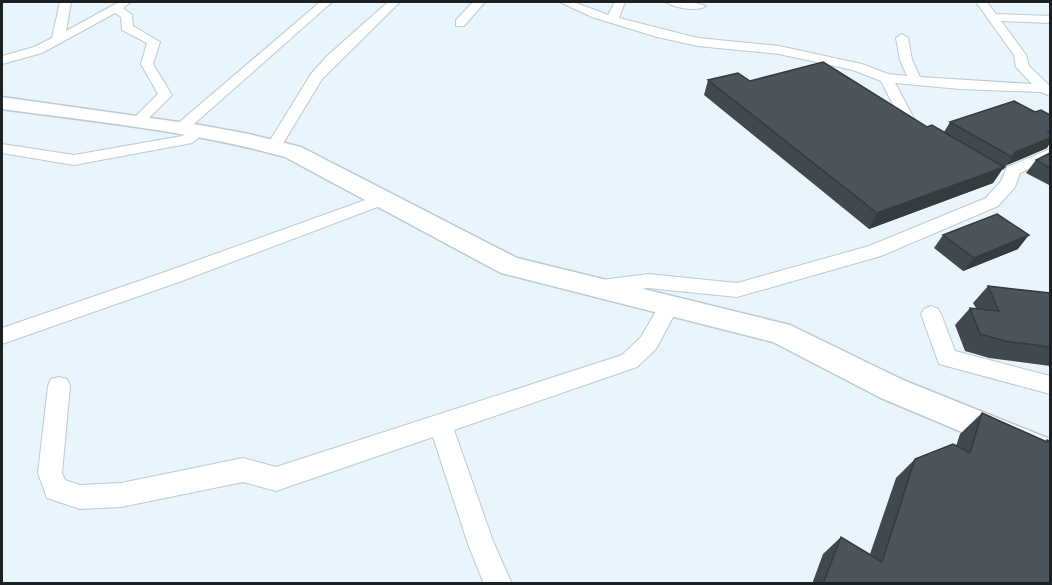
<svg xmlns="http://www.w3.org/2000/svg" width="1052" height="585" font-family="'Roboto Condensed',sans-serif">
  <style>
    .lines { fill: none; stroke-linecap: round; stroke-linejoin: round }
    .street-casing { stroke: #bec9d1; stroke-width: 2 }
    .secondary-casing { stroke: #bec9d1; stroke-width: 3 }
    .street { fill: #fff; fill-rule: evenodd }
    .secondary { fill: #fff; fill-rule: evenodd }
    .wall { fill: #40494e }
    .shaded-wall { fill: #343c40 }
    .building { fill: #4b555b; stroke: #343c40; stroke-width: 1.5 }
  </style>
  <rect width="100%" height="100%" fill="#e9f5fd"/>
  <g class="lines">
    <g class="street-casing">
      <g id="street">
        <path d="M60,2H71L66,31L119,2H131L123,8L132,15L133,26L160,42L153,64L172,95L142,125L137,126L130,122L158,94L141,64L147,43L122,30L121,17L115,13L42,53L2,64V56L34,47L52,38Z"/>
        <path d="M320,2H332L186,131H176L174,128L176,125Z"/>
        <path d="M388,2H400L322,79L279,150H269L266,147L311,74L327,56Z"/>
        <path d="M473,2H485L464,26H456V20Z"/>
        <path d="M560,2H574L608,15L615,2H625L619,18L698,38L779,46L862,64L888,74L907,76L900,60L896,38L902,34L908,38L912,60L920,77L1032,84L1016,67L1014,55L976,2H987L996,14L1050,16V23L1001,21L1026,55L1029,66L1050,86V96L1041,92L960,89L895,83L915,120L927,130L920,134L904,126L881,81L853,70L779,54L698,46L657,37L592,17Z"/>
        <path d="M666,2H692L706,6C698,12 674,8 666,2Z"/>
        <path d="M200,127L207,131L192,143L74,165L2,153V144L74,155L182,136Z"/>
        <path d="M1050,149V159L1020,173L1015,187L998,206L881,256L737,297L648,288L602,294L595,292L592,287L595,282L602,280L648,274L737,283L869,246L986,198L1001,181L1007,167Z"/>
        <path d="M382,194L388,195L390,199L388,203L179,282L2,344V328L165,272Z"/>
        <path d="M670,297L677,299L680,304L656,349L637,367L454,430L493,541L512,584H484L468,544L433,437L276,491L243,482L121,507L80,509L47,498L38,473L48,386L51,379L59,377L67,379L70,386L62,473L65,480L80,485L121,483L243,458L276,467L622,355L641,337L663,299Z"/>
        <path d="M931,306L938,309L941,314L955,351L1050,376V394L939,364L921,314L924,309Z"/>
      </g>
    </g>
    <g class="secondary-casing">
      <path id="secondary" d="M2,97L200,125L249,134L301,147L517,258L790,325L903,380L1050,439V469L881,398L773,342L501,273L285,157C193,131 97,122 2,109Z"/>
    </g>
    <use href="#street" class="street"/>
    <use href="#secondary" class="secondary"/>
  </g>
  <g class="wall">
    <path d="M708,80L750,81L927,127L944,132L950,122L1047,148L1007,165L1003,170L1002,169L993,183L869,229L704,95Z"/>
    <path d="M1050,153V185H1049L1026,173L1036,160Z"/>
    <path d="M943,235L1018,249L963,271L934,248Z"/>
    <path d="M988,286L1050,293V366L989,358L965,351L955,325L970,308H976L973,303Z"/>
    <path d="M982,413L1045,442L1047,440L1050,584H812L823,554L841,537L870,554L896,478L915,459L956,446L960,434Z"/>
  </g>
  <g class="shaded-wall">
    <path d="M1050,131V143L1047,148L1007,165L1015,152Z"/>
    <path d="M1004,167L993,183L869,229L877,213Z"/>
    <path d="M1029,235L1018,249L963,271L974,258Z"/>
  </g>
  <g class="building">
    <path d="M823,62L927,127L932,125L1004,167L877,213L708,80L738,73L750,81Z"/>
    <path d="M1014,101L1035,112L1041,110L1050,115V131L1048,132L1050,133V138L1015,152L1012,157L950,122Z"/>
    <path d="M1050,153V168L1036,160Z"/>
    <path d="M997,214L1029,235L974,258L943,235Z"/>
    <path d="M988,286L1050,293V347L1005,341L980,334L970,308L999,311Z"/>
    <path d="M982,413L1047,442V440L1050,441V584H823L841,537L882,562L915,459L953,444L970,453Z"/>
  </g>
  <rect width="1052" height="585" fill="none" stroke="#1d2124" stroke-width="6"/>
</svg>
